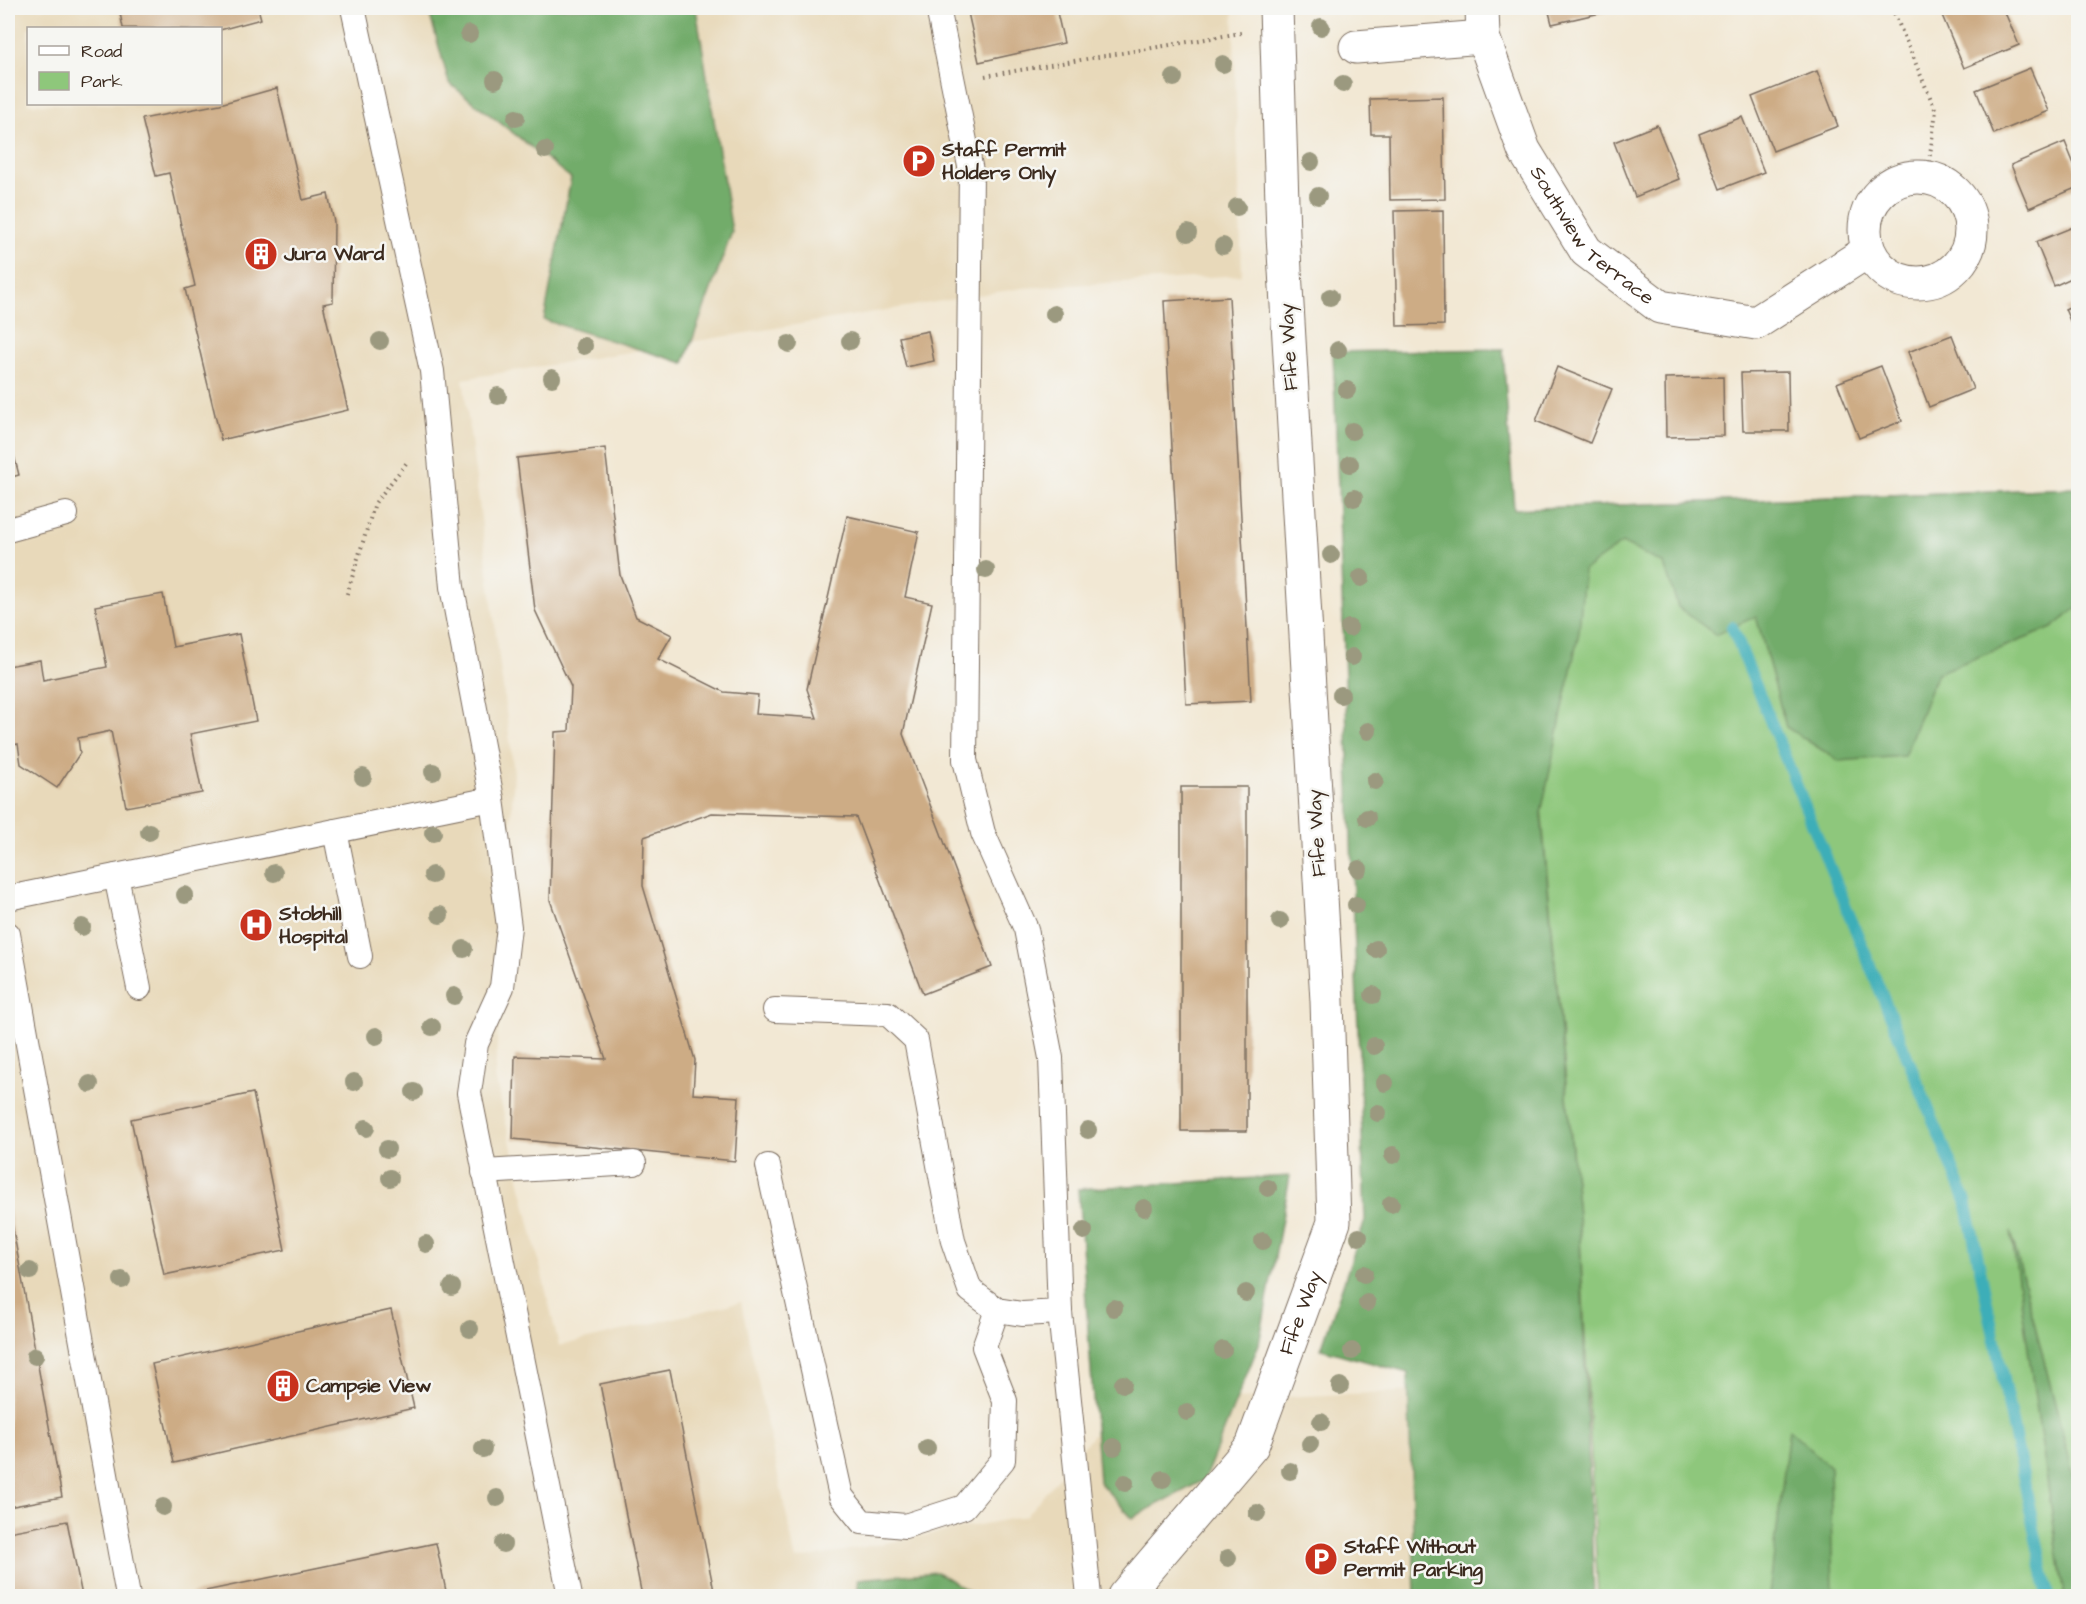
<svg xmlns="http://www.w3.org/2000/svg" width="2086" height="1604" font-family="'Architects Daughter',sans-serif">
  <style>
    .built { fill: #e8d9ba; fill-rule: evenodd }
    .green { fill: #8ec77b; stroke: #64784c; stroke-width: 1.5 }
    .forest { fill: #72ac6b; stroke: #566b44; stroke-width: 1.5 }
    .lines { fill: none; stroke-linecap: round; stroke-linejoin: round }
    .stream { stroke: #3daeb8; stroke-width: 12 }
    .building { fill: #cdac85 }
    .service-casing { stroke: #7b6c5e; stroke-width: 26 }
    .minor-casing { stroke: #7b6c5e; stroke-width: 35 }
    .path { stroke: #7b6c5e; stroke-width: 4; stroke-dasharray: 1.5 4.5; stroke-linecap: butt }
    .service { stroke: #fff; stroke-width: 24 }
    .minor { stroke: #fff; stroke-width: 33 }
    .tree { fill: #9b997f }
    .labels { text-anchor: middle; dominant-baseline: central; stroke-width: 5; stroke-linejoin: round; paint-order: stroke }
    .poi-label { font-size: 20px; font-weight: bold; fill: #3b2a1e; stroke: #f6f6f2; text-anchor: start }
    .street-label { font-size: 20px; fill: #3b2a1e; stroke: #f6f6f2 }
  </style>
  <rect width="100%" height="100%" fill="#f6f6f2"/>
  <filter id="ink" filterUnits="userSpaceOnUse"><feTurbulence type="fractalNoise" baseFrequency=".0167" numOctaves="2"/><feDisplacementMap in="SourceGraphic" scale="12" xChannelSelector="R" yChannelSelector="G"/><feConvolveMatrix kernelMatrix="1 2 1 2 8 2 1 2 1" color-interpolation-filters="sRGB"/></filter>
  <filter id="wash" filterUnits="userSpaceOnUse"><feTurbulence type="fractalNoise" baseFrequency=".008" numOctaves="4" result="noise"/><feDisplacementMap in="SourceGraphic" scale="24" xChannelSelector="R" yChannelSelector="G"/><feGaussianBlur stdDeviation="1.35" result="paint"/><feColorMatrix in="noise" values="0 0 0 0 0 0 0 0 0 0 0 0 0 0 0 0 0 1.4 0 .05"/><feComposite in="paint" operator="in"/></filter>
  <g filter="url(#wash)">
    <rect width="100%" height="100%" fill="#f2e8d4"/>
    <path class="built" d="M8,8H1233L1242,275L1022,288L463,379L514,773L495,1077L559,1346L741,1302L796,1560L1026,1516L1119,1404L1418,1391L1427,1596H8ZM28,28H220V104H28Z"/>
    <path class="green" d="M2078,488V1596H1598L1580,1238L1514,509Z"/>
    <g class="forest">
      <path d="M428,8H696L732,232L684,363L544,320L571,178L449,83Z"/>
      <path d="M1503,349L1514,509L2078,488V607L2052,628L1937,673L1904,756L1839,761L1786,727L1756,616L1716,635L1678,607L1664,564L1622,543L1584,570L1579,632L1541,813L1580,1238L1594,1596H1415L1408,1373L1321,1349L1365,1220L1333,352Z"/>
      <path d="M1290,1176L1259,1344L1204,1480L1132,1518L1099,1482L1078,1189Z"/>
      <path d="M2011,1232L2078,1493V1596H2064Z"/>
      <path d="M1789,1429L1830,1467L1833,1596H1769Z"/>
      <path d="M937,1572L977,1596H858V1579Z"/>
    </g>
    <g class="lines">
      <path class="stream" d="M1732,627L1966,1201L2048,1596"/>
    </g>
    <g id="blocks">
      <g class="building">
        <path d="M119,8H258L261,19L220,30L123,28Z"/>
        <path d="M967,8H1056L1064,43L979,62Z"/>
        <path d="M1548,8H1622L1552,24Z"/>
        <path d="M1939,8H2003L2019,45L1964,68Z"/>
        <path d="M2030,68L2049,111L1994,134L1976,90Z"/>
        <path d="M1817,71L1838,126L1773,151L1752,97Z"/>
        <path d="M277,88L303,200L328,194L334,222L333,302L323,304L348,410L221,440L185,289L195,286L169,173L156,176L142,119L220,104Z"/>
        <path d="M1443,97L1445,199L1390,200L1389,134H1371L1370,99Z"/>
        <path d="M1742,117L1764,172L1720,189L1699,134Z"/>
        <path d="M1657,125L1679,179L1635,197L1614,142Z"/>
        <path d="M2065,142L2078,174V187L2029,208L2011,165Z"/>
        <path d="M1443,210L1444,325L1397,326L1394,211Z"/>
        <path d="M2078,225V275L2054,286L2036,242Z"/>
        <path d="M1229,297L1251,701L1186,704L1164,301Z"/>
        <path d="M2078,303V340L2065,309Z"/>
        <path d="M928,331L934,361L906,367L899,337Z"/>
        <path d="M1952,335L1973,389L1929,407L1908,352Z"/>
        <path d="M1881,366L1902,421L1859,438L1837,383Z"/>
        <path d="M1557,367L1612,389L1590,443L1536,421Z"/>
        <path d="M1788,372L1789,431H1743L1741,373Z"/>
        <path d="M1723,377L1724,436L1666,437L1665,378Z"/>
        <path d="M8,432L19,475L8,478Z"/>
        <path d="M605,448L620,575L636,617L672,635L658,659L724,692L758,695L756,714L817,718L807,689L847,516L919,532L905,597L932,603L903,734L992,967L923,994L856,817L712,813L644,837L643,886L695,1060L693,1094L739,1097L735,1161L513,1139L515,1056L606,1059L550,900L555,732L569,731L571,687L535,610L517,458Z"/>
        <path d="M163,594L173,647L239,634L256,721L190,734L202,793L126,807L111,731L78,738L80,753L57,788L21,764L18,744L8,746V666L40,660L43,680L107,667L95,606Z"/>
        <rect x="1181" y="787" width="66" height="344"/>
        <path d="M253,1093L285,1250L164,1275L131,1119Z"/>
        <path d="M8,1202L62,1497L8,1507Z"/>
        <path d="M391,1310L414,1408L174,1463L152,1364Z"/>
        <path d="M670,1370L715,1596H642L600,1384Z"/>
        <path d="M67,1521L82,1596H8V1532Z"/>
        <path d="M436,1543L447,1596H192L191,1594Z"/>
      </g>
    </g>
  </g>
  <g filter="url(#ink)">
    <use href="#blocks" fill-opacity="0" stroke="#7b6c5e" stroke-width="1.5"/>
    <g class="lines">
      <g class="service-casing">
        <g id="service">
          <path d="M353,8L432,371L452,587L492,799L509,927L502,987L476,1044L469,1093L570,1596"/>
          <path d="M938,8L971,171L965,760L983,833L1026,929L1051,1058L1060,1312L1089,1596"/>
          <path d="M8,530L66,514"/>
          <path d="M335,831L360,956"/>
          <path d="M116,876L139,988"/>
          <path d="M8,898L492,799"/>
          <path d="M8,934L128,1596"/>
          <path d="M775,1010L888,1014L916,1040L953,1241L970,1290L997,1310L1022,1314L1060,1312"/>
          <path d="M768,1166L841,1496L862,1522L905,1526L964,1507L1003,1460L1005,1401L984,1347L997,1310"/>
          <path d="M484,1172L634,1163"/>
        </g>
      </g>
      <g class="minor-casing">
        <g id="minor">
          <path id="s1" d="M1482,8L1483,37L1524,150L1586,251L1660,307L1756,323L1868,251"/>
          <path d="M1356,47L1483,37"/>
          <circle cx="1918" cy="230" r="53"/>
          <path id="s2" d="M1124,1596L1252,1446L1334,1222L1327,1001L1283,235L1276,8"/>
        </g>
      </g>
      <g class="path">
        <path d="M1892,8L1936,111L1927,176"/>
        <path d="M985,76L1241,33"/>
        <path d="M347,594L375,503L408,461"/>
      </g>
      <use href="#service" class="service"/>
      <use href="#minor" class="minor"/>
    </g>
    <g class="tree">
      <circle cx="1321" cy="27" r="9"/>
      <circle cx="469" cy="34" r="9"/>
      <circle cx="1223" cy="64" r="9"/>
      <circle cx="1174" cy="78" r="9"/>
      <circle cx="495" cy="80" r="9"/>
      <circle cx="1343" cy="84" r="9"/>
      <circle cx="516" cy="118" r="9"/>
      <circle cx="545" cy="150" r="9"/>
      <circle cx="1311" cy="162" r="9"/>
      <circle cx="1318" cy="196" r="9"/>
      <circle cx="1237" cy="207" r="9"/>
      <circle cx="1188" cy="233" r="9"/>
      <circle cx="1223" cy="246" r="9"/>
      <circle cx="1330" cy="297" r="9"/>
      <circle cx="1054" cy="314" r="9"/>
      <circle cx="380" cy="341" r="9"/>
      <circle cx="850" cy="341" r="9"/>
      <circle cx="789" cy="344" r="9"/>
      <circle cx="584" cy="346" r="9"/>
      <circle cx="1338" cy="350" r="9"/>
      <circle cx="552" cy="378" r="9"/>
      <circle cx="1347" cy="390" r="9"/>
      <circle cx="498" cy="396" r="9"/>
      <circle cx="1352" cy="431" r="9"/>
      <circle cx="1350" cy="464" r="9"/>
      <circle cx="1354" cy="498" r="9"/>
      <circle cx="1331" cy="555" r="9"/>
      <circle cx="986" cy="570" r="9"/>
      <circle cx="1361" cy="578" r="9"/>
      <circle cx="1349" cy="628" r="9"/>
      <circle cx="1352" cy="657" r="9"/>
      <circle cx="1341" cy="695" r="9"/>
      <circle cx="1368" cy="731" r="9"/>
      <circle cx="433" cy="772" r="9"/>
      <circle cx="363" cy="777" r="9"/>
      <circle cx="1375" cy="781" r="9"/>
      <circle cx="1367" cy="818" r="9"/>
      <circle cx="149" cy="832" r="9"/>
      <circle cx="433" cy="833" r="9"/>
      <circle cx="1359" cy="869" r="9"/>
      <circle cx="274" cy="873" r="9"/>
      <circle cx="432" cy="875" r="9"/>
      <circle cx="185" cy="895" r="9"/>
      <circle cx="1356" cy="905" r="9"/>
      <circle cx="440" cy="915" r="9"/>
      <circle cx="1280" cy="921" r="9"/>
      <circle cx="82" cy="927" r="9"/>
      <circle cx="464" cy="949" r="9"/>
      <circle cx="1376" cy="949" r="9"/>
      <circle cx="1373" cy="995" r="9"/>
      <circle cx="454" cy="996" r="9"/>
      <circle cx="432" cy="1027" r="9"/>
      <circle cx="376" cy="1036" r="9"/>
      <circle cx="1374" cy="1046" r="9"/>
      <circle cx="354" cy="1082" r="9"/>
      <circle cx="1385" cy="1083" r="9"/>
      <circle cx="90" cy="1084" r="9"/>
      <circle cx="414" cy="1092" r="9"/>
      <circle cx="1378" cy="1113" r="9"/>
      <circle cx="366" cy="1128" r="9"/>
      <circle cx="1088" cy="1130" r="9"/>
      <circle cx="387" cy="1149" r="9"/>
      <circle cx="1393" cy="1155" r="9"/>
      <circle cx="390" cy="1178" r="9"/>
      <circle cx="1268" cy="1188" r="9"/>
      <circle cx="1391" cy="1204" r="9"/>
      <circle cx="1144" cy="1208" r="9"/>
      <circle cx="1084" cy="1231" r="9"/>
      <circle cx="1359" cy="1237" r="9"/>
      <circle cx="1263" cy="1241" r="9"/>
      <circle cx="426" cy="1244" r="9"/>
      <circle cx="30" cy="1271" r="9"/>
      <circle cx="1364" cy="1274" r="9"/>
      <circle cx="122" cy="1280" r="9"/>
      <circle cx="452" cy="1287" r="9"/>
      <circle cx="1246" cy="1293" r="9"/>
      <circle cx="1367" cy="1303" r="9"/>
      <circle cx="1114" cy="1308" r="9"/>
      <circle cx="470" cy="1329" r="9"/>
      <circle cx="1223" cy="1350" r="9"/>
      <circle cx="1352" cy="1351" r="9"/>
      <circle cx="35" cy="1356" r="9"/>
      <circle cx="1123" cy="1384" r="9"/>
      <circle cx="1340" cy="1386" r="9"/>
      <circle cx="1187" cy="1412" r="9"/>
      <circle cx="1321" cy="1422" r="9"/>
      <circle cx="1310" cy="1444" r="9"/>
      <circle cx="1114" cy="1447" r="9"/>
      <circle cx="927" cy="1448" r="9"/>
      <circle cx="483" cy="1449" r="9"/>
      <circle cx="1290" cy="1471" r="9"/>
      <circle cx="1163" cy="1479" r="9"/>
      <circle cx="1125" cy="1483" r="9"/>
      <circle cx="497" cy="1498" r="9"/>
      <circle cx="163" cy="1507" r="9"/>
      <circle cx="1257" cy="1513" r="9"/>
      <circle cx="503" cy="1544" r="9"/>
      <circle cx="1228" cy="1558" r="9"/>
    </g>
  </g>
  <defs>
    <g id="parking-disc" transform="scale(1.725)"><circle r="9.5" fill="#c8321e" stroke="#f6f6f2"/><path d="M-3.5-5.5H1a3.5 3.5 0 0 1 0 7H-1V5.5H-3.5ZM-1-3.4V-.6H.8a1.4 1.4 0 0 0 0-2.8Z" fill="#fff"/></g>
    <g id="building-disc" transform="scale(1.725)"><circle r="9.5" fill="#c8321e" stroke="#f6f6f2"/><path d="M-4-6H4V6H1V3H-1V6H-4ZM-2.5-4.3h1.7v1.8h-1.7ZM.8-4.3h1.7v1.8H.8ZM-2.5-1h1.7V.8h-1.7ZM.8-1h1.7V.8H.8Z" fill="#fff"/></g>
    <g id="hospital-disc" transform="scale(1.725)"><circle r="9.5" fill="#c8321e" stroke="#f6f6f2"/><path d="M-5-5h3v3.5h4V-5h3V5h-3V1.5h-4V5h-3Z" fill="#fff"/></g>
  </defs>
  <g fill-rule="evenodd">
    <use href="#parking-disc" x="919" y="161"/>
    <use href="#building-disc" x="261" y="254"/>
    <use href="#hospital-disc" x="256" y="925"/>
    <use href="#building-disc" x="283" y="1386"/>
    <use href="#parking-disc" x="1321" y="1559"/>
  </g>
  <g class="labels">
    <g class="poi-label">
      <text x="942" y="150">Staff Permit<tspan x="942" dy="23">Holders Only</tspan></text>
      <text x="284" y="254">Jura Ward</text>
      <text x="279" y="914">Stobhill<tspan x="279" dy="23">Hospital</tspan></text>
      <text x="306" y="1386">Campsie View</text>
      <text x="1344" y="1547">Staff Without<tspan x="1344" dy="23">Permit Parking</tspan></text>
    </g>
    <g class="street-label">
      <text stroke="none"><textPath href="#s1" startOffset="260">Southview Terrace</textPath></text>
      <text transform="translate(1289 347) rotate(-93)">Fife Way</text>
      <text transform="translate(1317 833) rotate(-93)">Fife Way</text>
      <text stroke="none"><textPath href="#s2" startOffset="339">Fife Way</textPath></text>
    </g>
  </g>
  <rect width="2086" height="1604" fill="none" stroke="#f6f6f2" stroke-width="30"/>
  <rect x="27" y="27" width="195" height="78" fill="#f6f6f2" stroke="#aba49d" stroke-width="1.5"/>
  <rect x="39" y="46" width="30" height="9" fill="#ffffff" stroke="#aba49d" stroke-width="1.5"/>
  <text x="81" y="57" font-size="18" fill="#3b2a1e">Road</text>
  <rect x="39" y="72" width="30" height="18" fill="#8ec77b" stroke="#aba49d" stroke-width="1.5"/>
  <text x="81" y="87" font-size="18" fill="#3b2a1e">Park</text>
</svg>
